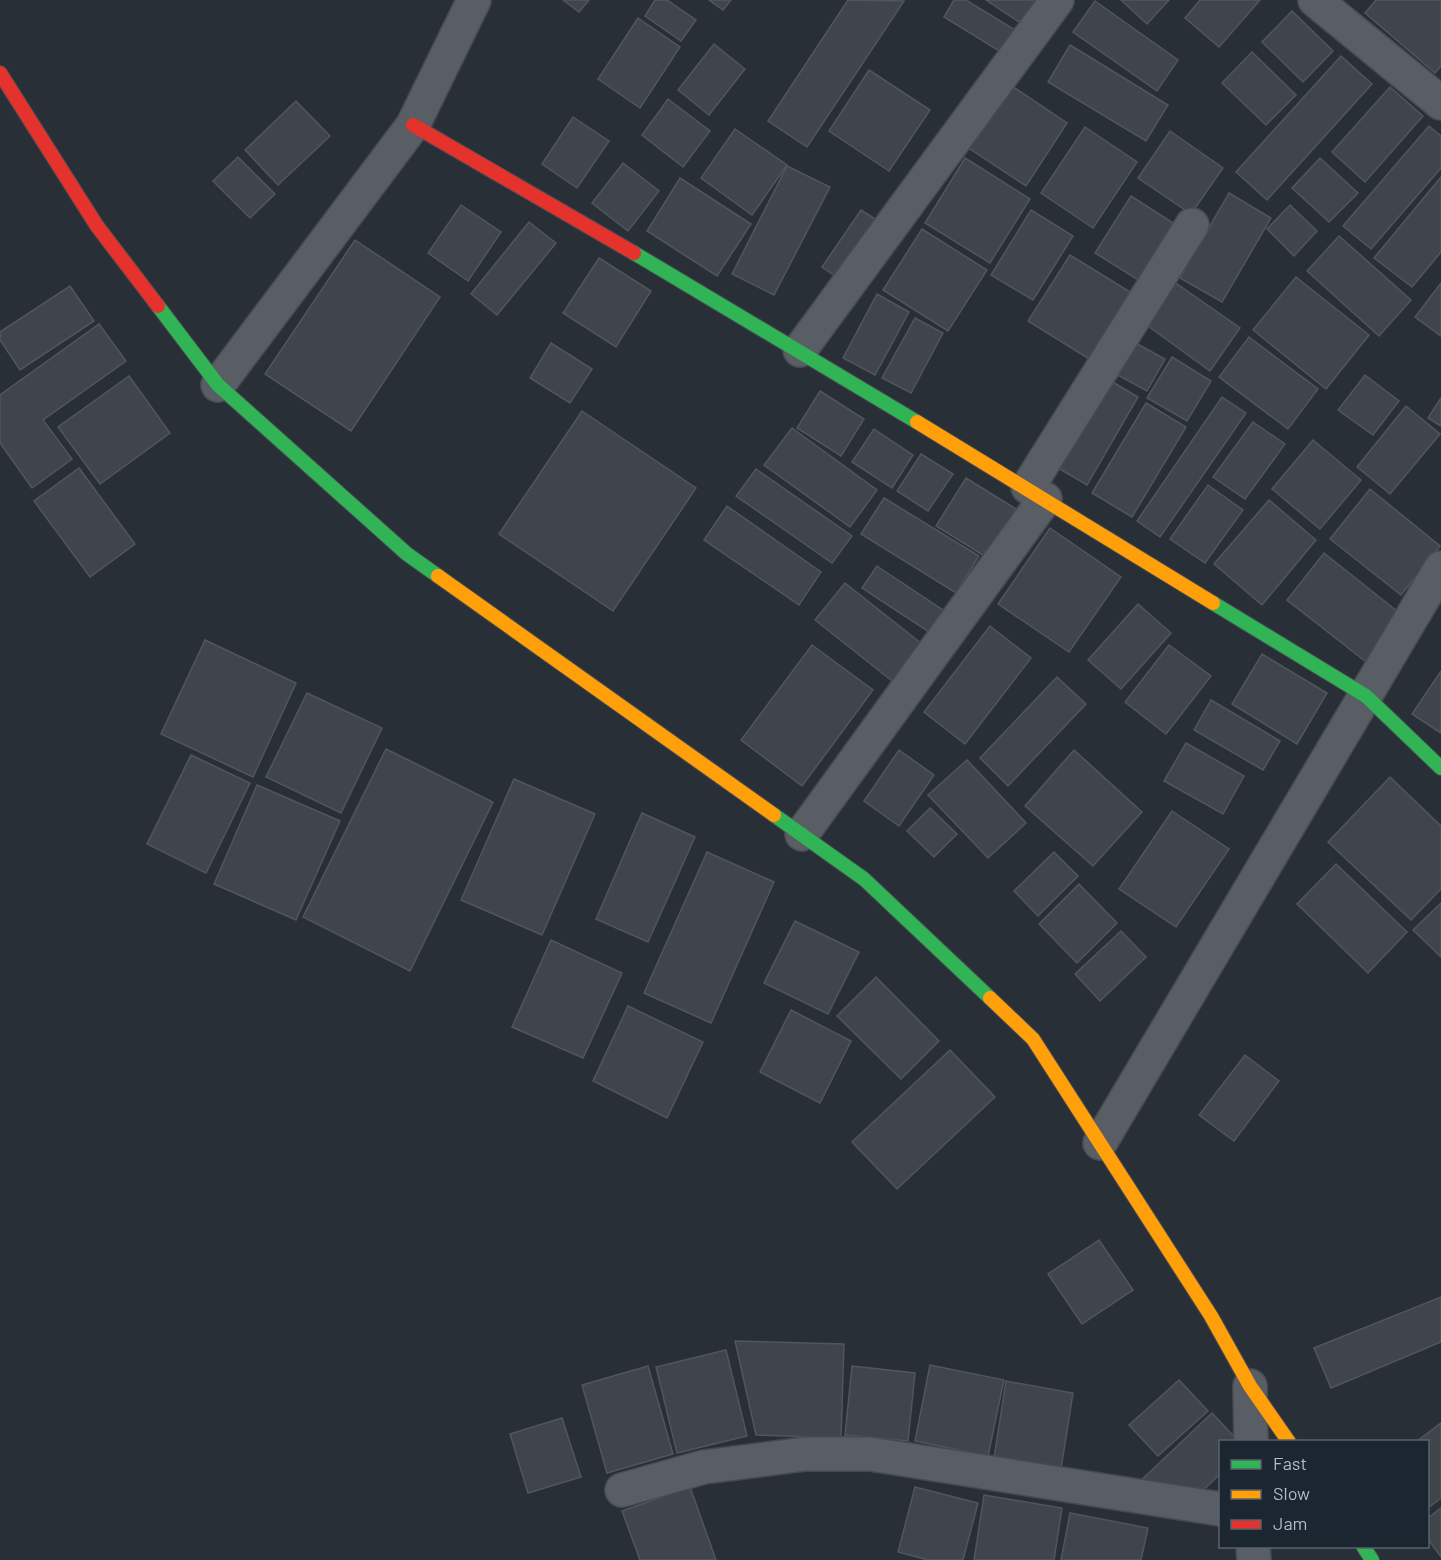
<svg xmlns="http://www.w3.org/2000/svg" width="1441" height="1560" font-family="Barlow,sans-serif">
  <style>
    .building { fill: #40454b; stroke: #51565e; stroke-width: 1.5 }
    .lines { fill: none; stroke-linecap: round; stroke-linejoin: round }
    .street-casing { stroke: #474b51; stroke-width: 36 }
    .fast-casing { stroke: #474b51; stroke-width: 16 }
    .slow-casing { stroke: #474b51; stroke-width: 16 }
    .jam-casing { stroke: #474b51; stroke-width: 16 }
    .street { stroke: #595e64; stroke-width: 33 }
    .fast { stroke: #30b455; stroke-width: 14 }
    .slow { stroke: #ff9f0a; stroke-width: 14 }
    .jam { stroke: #e5322d; stroke-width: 14 }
  </style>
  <rect width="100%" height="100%" fill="#292f36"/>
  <g class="building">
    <path d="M563,0H589L579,12Z"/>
    <path d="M655,0H667L696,20L681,41L645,16Z"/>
    <path d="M709,0H731L723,10Z"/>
    <path d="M848,0L904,1L807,147L768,121Z"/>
    <path d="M954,0H966L1023,35L1009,57L944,17Z"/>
    <path d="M986,0H1040L1031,30Z"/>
    <path d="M1121,0H1169L1147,24Z"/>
    <path d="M1200,0H1260L1219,47L1185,18Z"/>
    <path d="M1376,0H1441V66L1435,73L1365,13Z"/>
    <path d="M1095,1L1178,60L1157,91L1073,32Z"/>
    <path d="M1292,11L1333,51L1303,82L1262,42Z"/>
    <path d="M638,18L680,47L640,108L598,79Z"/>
    <path d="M714,44L745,69L709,115L678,90Z"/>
    <path d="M1070,45L1168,105L1146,141L1048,82Z"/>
    <path d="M1252,52L1296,95L1266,125L1222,83Z"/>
    <path d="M1341,56L1372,84L1267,200L1236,172Z"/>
    <path d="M869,70L930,110L889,171L829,131Z"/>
    <path d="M1009,84L1067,123L1026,186L967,147Z"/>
    <path d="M1390,87L1423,116L1365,182L1332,152Z"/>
    <path d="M668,99L710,131L683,167L642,135Z"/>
    <path d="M296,101L330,136L278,185L245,150Z"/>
    <path d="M573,117L609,141L577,188L542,164Z"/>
    <path d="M1429,126L1441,136V168L1371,249L1343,226Z"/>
    <path d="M1085,127L1137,162L1093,228L1041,193Z"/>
    <path d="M735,129L787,165L752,215L701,178Z"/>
    <path d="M1170,131L1223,168L1191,214L1138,178Z"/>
    <path d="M238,157L275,194L250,218L213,181Z"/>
    <path d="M965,158L1030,199L990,263L925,223Z"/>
    <path d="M1320,158L1358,193L1329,222L1292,188Z"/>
    <path d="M623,163L659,191L628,231L592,203Z"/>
    <path d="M787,166L830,187L774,295L732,274Z"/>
    <path d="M1441,177V252L1412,287L1374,258Z"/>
    <path d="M680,178L751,224L717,276L647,231Z"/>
    <path d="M1229,193L1271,218L1222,302L1180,278Z"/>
    <path d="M1131,196L1187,232L1151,288L1095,253Z"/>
    <path d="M461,205L501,232L468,281L428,253Z"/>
    <path d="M1290,205L1317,231L1294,256L1267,229Z"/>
    <path d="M861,210L886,226L847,284L822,267Z"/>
    <path d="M1031,210L1073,236L1033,300L991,275Z"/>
    <path d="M529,222L556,243L497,315L471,294Z"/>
    <path d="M922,229L987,270L948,331L883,290Z"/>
    <path d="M1339,236L1411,300L1379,336L1307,271Z"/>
    <path d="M355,240L440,297L351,431L265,374Z"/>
    <path d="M1070,255L1135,295L1094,362L1028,321Z"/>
    <path d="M599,258L651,291L616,347L563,313Z"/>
    <path d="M1296,277L1369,335L1326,389L1253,330Z"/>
    <path d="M1173,281L1240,328L1210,371L1144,323Z"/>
    <path d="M1441,283V336L1415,317Z"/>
    <path d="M70,286L94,321L20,370L0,340V332Z"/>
    <path d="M877,294L909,312L875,375L843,358Z"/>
    <path d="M915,318L943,333L911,393L882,378Z"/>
    <path d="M99,324L126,361L43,420L72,459L32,488L0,443V395Z"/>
    <path d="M1249,337L1318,389L1288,429L1219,377Z"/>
    <path d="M1132,341L1165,359L1147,391L1114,373Z"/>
    <path d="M551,343L592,369L570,403L530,378Z"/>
    <path d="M1172,357L1211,381L1187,421L1147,398Z"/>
    <path d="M1365,375L1399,401L1373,435L1338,410Z"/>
    <path d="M129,376L170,433L100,484L58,427Z"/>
    <path d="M1111,381L1138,397L1087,485L1058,468Z"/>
    <path d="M820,391L864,419L841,456L797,428Z"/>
    <path d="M1222,397L1246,413L1160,537L1137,521Z"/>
    <path d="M1441,398V426L1428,418Z"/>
    <path d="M1146,403L1186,427L1132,517L1092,493Z"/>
    <path d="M1406,406L1440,434L1390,494L1357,467Z"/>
    <path d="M582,411L696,488L613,611L499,534Z"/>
    <path d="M1253,422L1285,444L1245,499L1213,477Z"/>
    <path d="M792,428L877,490L850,527L764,465Z"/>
    <path d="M874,429L913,455L892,488L852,462Z"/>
    <path d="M1313,440L1361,480L1320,529L1272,489Z"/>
    <path d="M921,454L953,474L928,511L897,491Z"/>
    <path d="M79,468L135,544L90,577L34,501Z"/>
    <path d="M756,469L852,536L832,563L736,496Z"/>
    <path d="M966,478L1016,509L986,557L936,526Z"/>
    <path d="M1208,485L1243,510L1205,563L1170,539Z"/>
    <path d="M1370,489L1440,546L1401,595L1330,539Z"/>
    <path d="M884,498L979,556L956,593L861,534Z"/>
    <path d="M1269,500L1316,540L1262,605L1214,564Z"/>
    <path d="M727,506L821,572L799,605L704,540Z"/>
    <path d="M1050,528L1121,577L1069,652L998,604Z"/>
    <path d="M1324,553L1407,619L1370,665L1287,600Z"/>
    <path d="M877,566L946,612L932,634L862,588Z"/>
    <path d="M845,583L931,651L901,688L815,620Z"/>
    <path d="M1138,604L1171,633L1121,689L1088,660Z"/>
    <path d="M990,626L1031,658L965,744L924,712Z"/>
    <path d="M205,640L296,683L253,777L161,734Z"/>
    <path d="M812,645L873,690L802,786L741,740Z"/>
    <path d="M1169,645L1211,676L1166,734L1125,702Z"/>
    <path d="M1262,654L1327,693L1297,744L1232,704Z"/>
    <path d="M1441,671V733L1412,714Z"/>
    <path d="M1057,677L1086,704L1008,786L980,758Z"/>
    <path d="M307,693L382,728L341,813L266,777Z"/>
    <path d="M1211,700L1280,741L1263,770L1194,730Z"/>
    <path d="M1186,743L1244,776L1223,814L1164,781Z"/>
    <path d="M386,749L493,802L410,971L303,917Z"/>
    <path d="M899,750L934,775L899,826L864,801Z"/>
    <path d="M1074,750L1142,812L1093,866L1025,806Z"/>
    <path d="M191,755L250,783L206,873L147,844Z"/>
    <path d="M967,760L1026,823L988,858L928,795Z"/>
    <path d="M1390,777L1441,826V889L1411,920L1328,842Z"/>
    <path d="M514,779L595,814L542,935L461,900Z"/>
    <path d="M257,785L340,821L296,920L214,884Z"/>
    <path d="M930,808L957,834L934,857L907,831Z"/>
    <path d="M1172,811L1229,849L1176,927L1119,889Z"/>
    <path d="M642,813L695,837L648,942L596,919Z"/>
    <path d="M707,852L774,882L711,1023L644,993Z"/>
    <path d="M1054,852L1078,876L1038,916L1014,891Z"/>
    <path d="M1336,864L1407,932L1368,973L1297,904Z"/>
    <path d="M1079,884L1117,923L1077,963L1039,924Z"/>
    <path d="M1441,903V957L1413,930Z"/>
    <path d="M795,921L859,952L828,1014L764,983Z"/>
    <path d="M1121,931L1146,957L1100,1001L1075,974Z"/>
    <path d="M551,940L622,973L583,1058L512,1027Z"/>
    <path d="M876,977L939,1041L901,1079L837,1016Z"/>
    <path d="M628,1006L703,1042L667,1118L593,1081Z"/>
    <path d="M791,1010L851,1041L820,1103L760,1072Z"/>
    <path d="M950,1050L995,1097L897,1189L852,1142Z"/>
    <path d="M1245,1055L1279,1081L1234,1141L1199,1115Z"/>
    <path d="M1099,1240L1133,1290L1082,1324L1048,1274Z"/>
    <path d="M1441,1297V1342L1331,1388L1314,1348Z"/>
    <path d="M735,1341L844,1344L841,1438L756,1435Z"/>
    <path d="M726,1350L747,1436L677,1453L656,1367Z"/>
    <path d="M930,1365L1004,1380L988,1456L915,1441Z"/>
    <path d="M648,1366L673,1454L607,1473L582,1385Z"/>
    <path d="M852,1366L915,1373L908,1441L845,1435Z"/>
    <path d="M1179,1380L1208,1411L1158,1456L1129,1425Z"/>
    <path d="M1006,1381L1073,1393L1061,1469L994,1458Z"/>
    <path d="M1212,1413L1239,1442H1220V1474L1193,1500L1135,1486Z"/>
    <path d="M562,1418L581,1477L528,1493L510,1434Z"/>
    <path d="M1441,1423V1498L1428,1508V1442H1416Z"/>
    <path d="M690,1487L716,1560H640L622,1511Z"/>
    <path d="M915,1487L978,1503L963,1560H928L898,1552Z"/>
    <path d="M984,1495L1062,1508L1054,1560H974Z"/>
    <path d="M1441,1508V1557L1428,1539V1518Z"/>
    <path d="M1070,1513L1148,1528L1141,1560H1061Z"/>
  </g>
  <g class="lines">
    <g class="street-casing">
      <g id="street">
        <path d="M1315,0L1441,103"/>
        <path d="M800,350L1057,0"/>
        <path d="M218,385L413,125L474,0"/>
        <path d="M1028,487L1192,225"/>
        <path d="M802,834L1045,499"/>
        <path d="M1100,1143L1441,568"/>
        <path d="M1250,1386L1251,1442"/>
        <path d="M622,1490L704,1467L805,1454H870L1220,1509"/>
        <path d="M1253,1546L1254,1560"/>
      </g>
    </g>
    <g class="fast-casing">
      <g id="fast">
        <path d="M634,253L917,422"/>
        <path d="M158,306L218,385L407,554L438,576"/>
        <path d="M1213,603L1366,696L1441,768"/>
        <path d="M774,815L864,879L990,998"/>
        <path d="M1363,1546L1372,1560"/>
      </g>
    </g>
    <g class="slow-casing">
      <g id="slow">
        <path d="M917,422L1213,603"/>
        <path d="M438,576L774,815"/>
        <path d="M990,998L1033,1039L1211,1316L1250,1386L1289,1442"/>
      </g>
    </g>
    <g class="jam-casing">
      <g id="jam">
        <path d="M0,73L97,226L158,306"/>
        <path d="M413,125L634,253"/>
      </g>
    </g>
    <use href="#street" class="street"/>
    <use href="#fast" class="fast"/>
    <use href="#slow" class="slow"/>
    <use href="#jam" class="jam"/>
  </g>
  <rect x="1219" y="1440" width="210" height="108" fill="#1c2631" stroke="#58626d" stroke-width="1.5"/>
  <rect x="1231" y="1460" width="30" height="9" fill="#30b455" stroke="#58626d" stroke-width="1.5"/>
  <text x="1273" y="1470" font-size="18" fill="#b2bcc8">Fast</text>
  <rect x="1231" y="1490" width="30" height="9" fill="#ff9f0a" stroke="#58626d" stroke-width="1.5"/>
  <text x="1273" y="1500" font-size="18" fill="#b2bcc8">Slow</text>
  <rect x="1231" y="1520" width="30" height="9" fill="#e5322d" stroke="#58626d" stroke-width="1.5"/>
  <text x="1273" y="1530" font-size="18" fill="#b2bcc8">Jam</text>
</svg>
